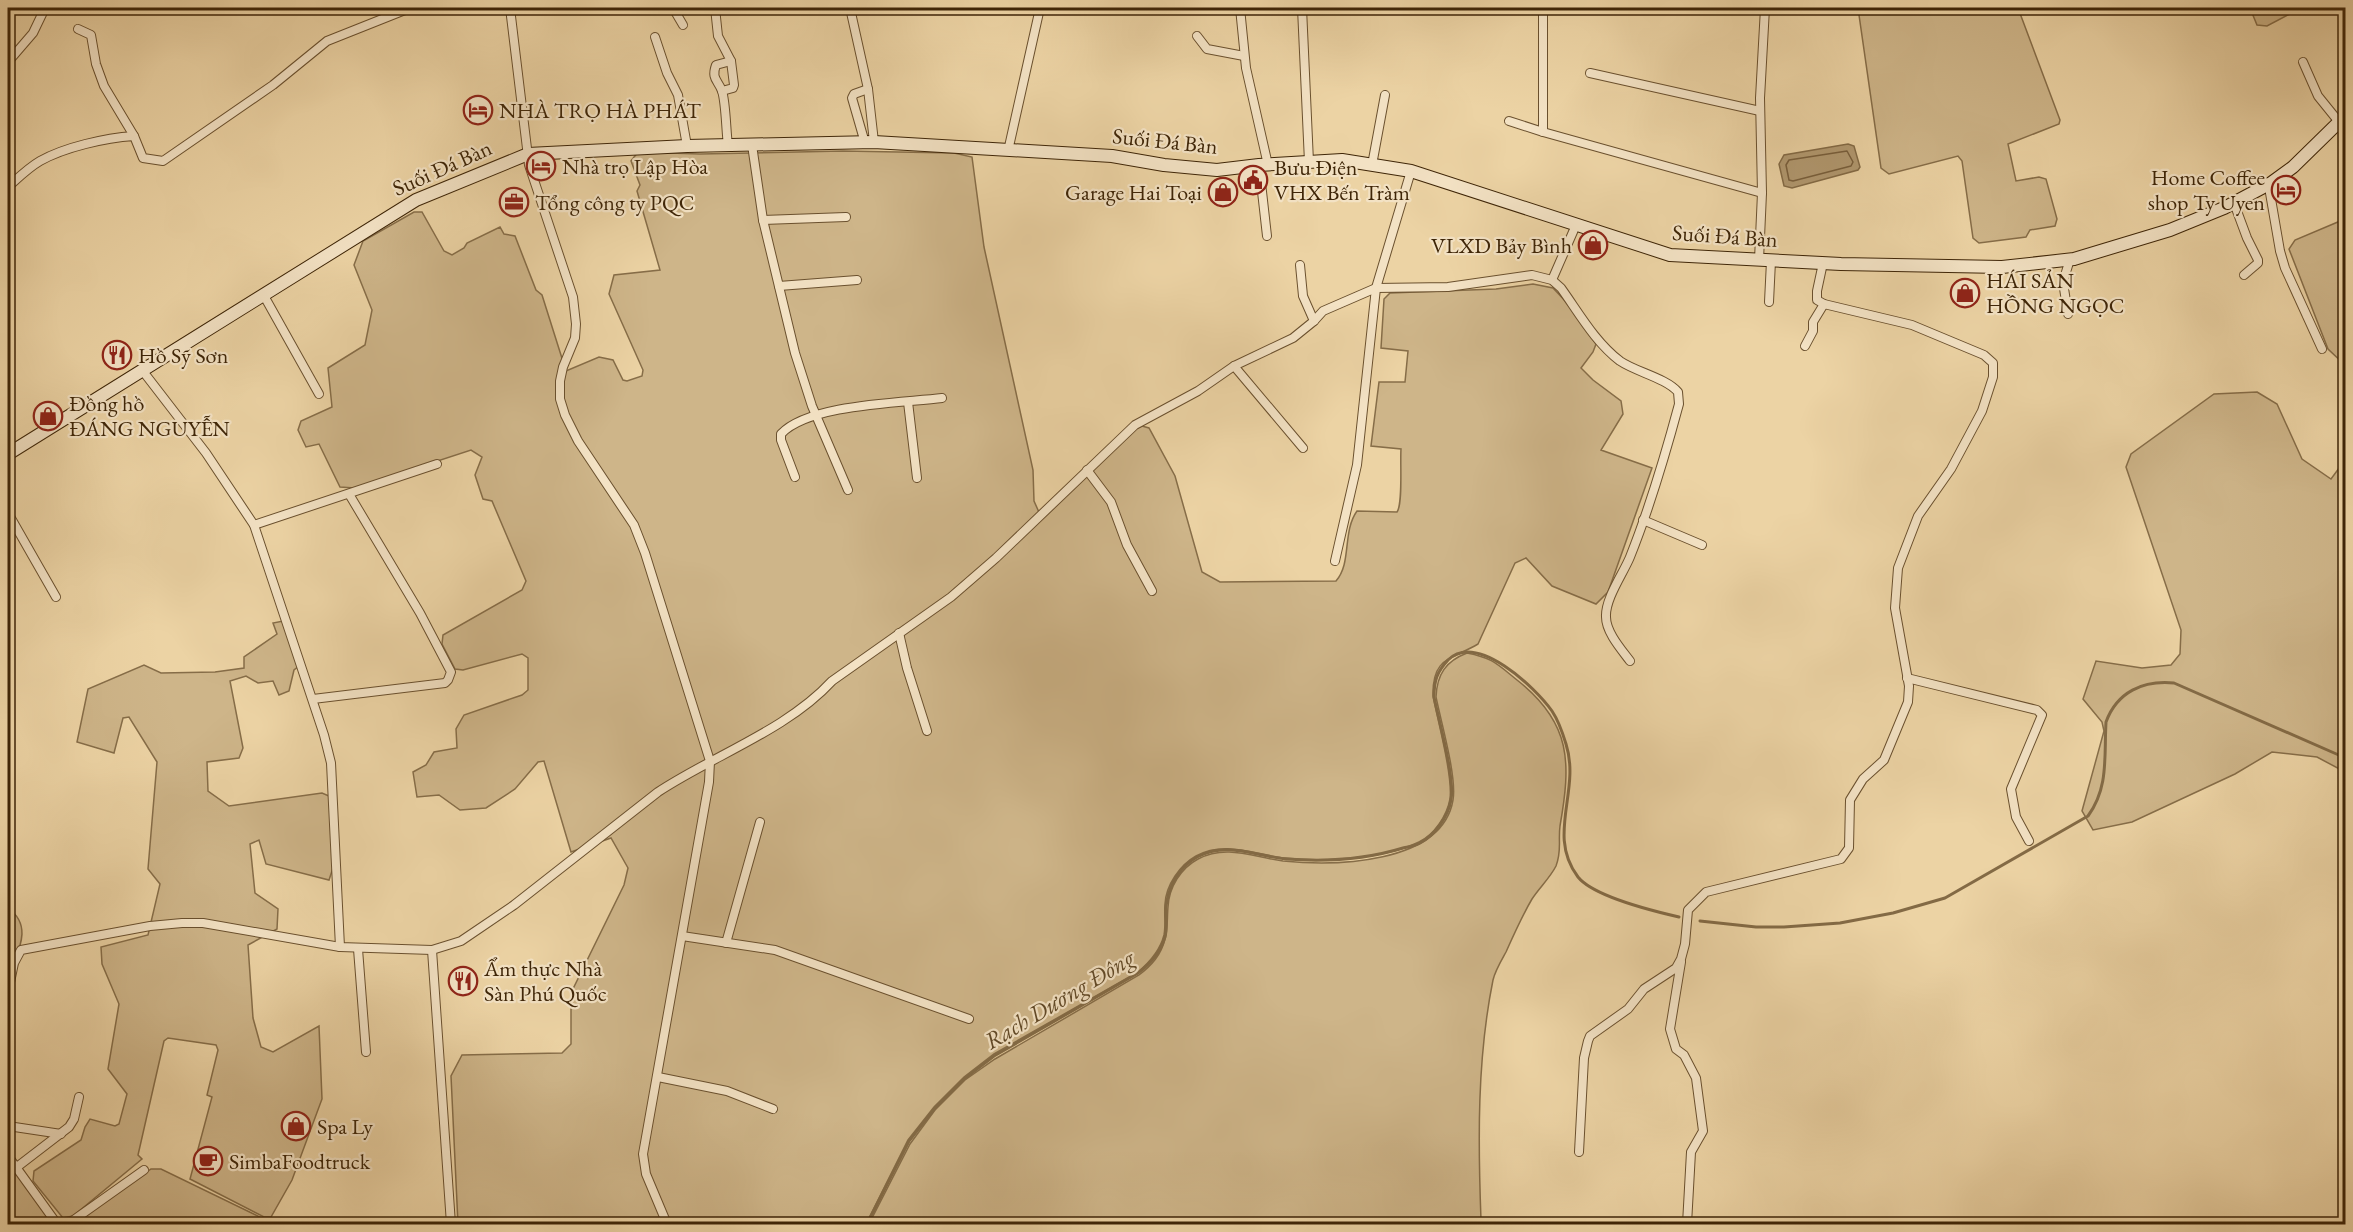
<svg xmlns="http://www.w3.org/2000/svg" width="2353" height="1232" font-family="'EB Garamond',serif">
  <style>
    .green { fill: #ceb589; stroke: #866d48; stroke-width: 1.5 }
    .water { fill: #b1986f; stroke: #836a45; stroke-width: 1.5 }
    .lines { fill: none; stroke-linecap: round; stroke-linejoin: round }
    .shore { stroke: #785e3b; stroke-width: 1.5 }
    .stream { stroke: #836a45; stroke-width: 3 }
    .street-casing { stroke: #6a502e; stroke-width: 10 }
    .secondary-casing { stroke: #3e2507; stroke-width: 14 }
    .street { stroke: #f3e2c4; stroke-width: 8 }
    .secondary { stroke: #f3e2c4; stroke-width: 12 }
    .labels { text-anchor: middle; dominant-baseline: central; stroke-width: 4.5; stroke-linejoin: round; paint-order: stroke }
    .poi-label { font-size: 22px; fill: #3e2507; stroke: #f3e2c4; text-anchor: start }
    .street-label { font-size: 22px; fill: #3e2507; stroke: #f3e2c4 }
    .water-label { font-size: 24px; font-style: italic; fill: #604826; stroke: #f3e2c4 }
  </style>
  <rect width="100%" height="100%" fill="#ecd3a4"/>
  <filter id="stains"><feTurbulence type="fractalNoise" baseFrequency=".00333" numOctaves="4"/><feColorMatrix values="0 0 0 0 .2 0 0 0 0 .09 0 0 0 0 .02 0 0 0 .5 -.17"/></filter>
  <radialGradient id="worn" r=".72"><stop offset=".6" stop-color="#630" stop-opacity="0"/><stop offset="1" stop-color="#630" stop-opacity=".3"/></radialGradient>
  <g class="green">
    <path d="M1858,8H2018L2060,120L2059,124L2008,144L2016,181L2039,177L2046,179L2057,219L2055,226L2030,230L2026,237L1979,243L1973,238L1962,161L1958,156L1889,174L1881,168Z"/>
    <path d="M2250,8H2301L2267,26L2257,25Z"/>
    <path d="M843,151L954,153L972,157L984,247L1033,470L1034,501L1042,519L1135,429L1142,426L1149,428L1175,476L1202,572L1220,582L1336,581C1352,563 1342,532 1357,511L1397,512C1403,504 1400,463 1401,449L1371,446L1379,382H1405L1408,351L1381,348L1384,299L1390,293L1496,289L1533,284L1553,288L1569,305L1596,344L1593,352L1581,368L1593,380L1621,401L1623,414L1601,450L1652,468L1608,592L1596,604L1552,586L1526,558L1515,563L1478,644C1451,660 1432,657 1433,696C1438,721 1453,777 1450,799C1447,816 1434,835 1419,842C1383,859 1324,862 1285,858C1255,855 1225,840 1196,856C1180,865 1166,885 1165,904C1164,914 1166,925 1164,935C1160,951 1150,962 1138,972L994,1054L964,1077L934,1107L908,1140L866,1224H458L451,1076L462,1055L562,1053L571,1044V993L624,885L628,868L611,838L571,852L544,761L538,762L515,789L486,808L460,810L439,795L417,797L413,772L426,765L434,752L457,748L456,729L464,715L522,695L528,690V658L522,654L463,670L455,669L442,644L443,635L522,590L526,581L492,501L483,499L475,475L482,457L471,450L355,488L340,487L319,444L306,447L298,430L301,421L332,407L328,368L365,345L372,310L354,265L363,241L414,212H422L444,251L452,255L464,248L467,243L500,227L504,234L515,236L536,290L542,295L566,371L599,357L613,360L623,380L627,381L642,376L643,370L609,294L614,275L660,270L637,191L640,185L631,161L638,152L700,154Z"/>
    <path d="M2345,219V365L2328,349L2289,249L2295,240Z"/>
    <path d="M2257,392L2277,404L2302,459L2331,479L2345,460V772L2317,757L2272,752L2235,774L2132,822L2093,830L2082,811L2104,731L2102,722L2083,699L2096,661L2142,668L2171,665L2180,654L2181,630L2126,467L2131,454L2214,394Z"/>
    <path d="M283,621L299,666L294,670L289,691L279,695L273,681L258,683L246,676L230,681L243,748L239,758L207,762L208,791L229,806L322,793L329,796L333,868L329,880L266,864L259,840L250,844L255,893L278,909L277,929L248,945L253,1018L261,1047L273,1052L319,1026L322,1099L292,1180L271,1217H264L190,1179L212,1097L207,1095L218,1050L216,1045L168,1038L164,1041L138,1155L142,1159L73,1216L63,1218L33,1181L34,1171L81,1140L85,1127L90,1119L115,1126L119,1124L127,1094L108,1069L119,1004L102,964L101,947L148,935L160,884L148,869L157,762L129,717L123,718L114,753L77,742L88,689L144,665L161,673L215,672L244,668V657L277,634L273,623Z"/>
    <path d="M1467,653C1493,658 1497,664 1517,680C1572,723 1571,763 1560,826C1558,841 1562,851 1556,866C1550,878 1539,888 1532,899C1522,916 1514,934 1506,952C1501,961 1495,971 1493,980C1477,1059 1478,1141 1481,1220L1489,1222L1490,1224H869L910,1144L935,1110L965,1080L995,1059L1139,975C1152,965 1161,955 1165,939C1168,929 1167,917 1168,907C1169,887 1181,868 1198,859C1226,844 1253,857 1283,861C1333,866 1442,865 1453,800C1457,777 1441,722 1436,697C1437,674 1446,661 1467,653Z"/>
    <path d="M8,908C35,927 16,954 8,980Z"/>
    <path d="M8,1159L55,1224H8Z"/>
    <path d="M151,1169H161L264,1219L269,1224H74Z"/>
  </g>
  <path class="water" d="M1848,144L1854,146L1860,167L1858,170L1792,188L1784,186L1779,164L1784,155Z"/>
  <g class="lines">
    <path class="shore" d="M1847,151L1853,162L1851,166L1793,181L1789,180L1786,165L1789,160Z"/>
    <g class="stream">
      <path d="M1700,921L1756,927H1784L1840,923L1893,913L1945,898L2088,816C2109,787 2104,757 2106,722C2117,692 2143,680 2174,683L2341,756H2346"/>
      <path d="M867,1224L909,1141L935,1108L964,1079L994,1056L1138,973C1151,963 1160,953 1165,937C1168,925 1164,912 1167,901C1170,883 1181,866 1197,857C1227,841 1255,856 1286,859C1326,862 1364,860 1403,848C1408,847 1415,846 1420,843C1435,835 1448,817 1451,800C1455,777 1439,722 1434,697C1434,680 1437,672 1448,660C1477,632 1535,687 1552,711C1558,720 1563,734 1566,744C1581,791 1546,835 1578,877C1594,897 1653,911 1679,917"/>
    </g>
    <g class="street-casing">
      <g id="street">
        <path d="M510,8L529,165L573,297L576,324L575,338L563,367L560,381V399L565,415L578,441L634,525L645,553L710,761L709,782L643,1154L646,1174L667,1224"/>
        <path d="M673,8L683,25"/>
        <path d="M715,8L718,36L731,61L734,85L733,88L722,91"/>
        <path d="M850,8L868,89L874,142"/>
        <path d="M1240,8L1246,68L1268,165"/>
        <path d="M1302,8L1309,162"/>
        <path d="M78,29L91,35L96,64L104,86L134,136"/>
        <path d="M1197,36L1207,49L1244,56"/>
        <path d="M655,37L667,73L678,95L687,146"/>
        <path d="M8,62L33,33L45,8"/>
        <path d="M2303,62L2318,96L2339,122"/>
        <path d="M1590,73L1760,111"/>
        <path d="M1509,121L1543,132L1762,193"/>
        <path d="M1543,132V8"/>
        <path d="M865,143L852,98L854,94L868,89"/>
        <path d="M728,145C726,132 726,103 722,91C718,80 711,79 716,65L731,61"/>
        <path d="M752,145L763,220L795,353L812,406L848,490"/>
        <path d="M1008,151L1040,8"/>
        <path d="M1259,165L1267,236"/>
        <path d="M1372,165L1385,95"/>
        <path d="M2271,183L2270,193L2280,251L2285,268L2322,349"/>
        <path d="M8,187C18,178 28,168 40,161C65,147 105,138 134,136L143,158L163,161L273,85L327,41L410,8"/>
        <path d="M2234,203L2247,238L2258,260V263L2244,275"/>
        <path d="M763,220L846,217"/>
        <path d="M1759,260L1762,193L1760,98L1765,8"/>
        <path d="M1300,265L1303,296L1314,321"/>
        <path d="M1552,280L1576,225"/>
        <path d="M779,286L857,280"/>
        <path d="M263,294L319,394"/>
        <path d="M1769,302L1771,261"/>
        <path d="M2068,314L2063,282L2070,259"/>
        <path d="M1805,346L1813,331V322L1824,304"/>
        <path d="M1234,366L1303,448"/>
        <path d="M142,370L206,453L254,525L324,735L331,763L340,947"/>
        <path d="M908,402L917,478"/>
        <path d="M1087,470L1111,502L1127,545L1152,591"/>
        <path d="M795,477L781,440V434C809,404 901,403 942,398"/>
        <path d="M8,513L56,597"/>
        <path d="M1643,520L1702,545"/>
        <path d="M254,525L437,464"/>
        <path d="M1335,561L1357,465L1376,288L1411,171"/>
        <path d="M899,633L907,668L927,731"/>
        <path d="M1907,678L2037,710L2042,715L2011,789L2016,817L2029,841"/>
        <path d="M313,699L445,683L448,680L451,672L420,613L349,494"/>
        <path d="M682,936L775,950L969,1019"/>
        <path d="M726,943L760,822"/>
        <path d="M358,949L366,1052"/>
        <path d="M432,950L451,1224"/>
        <path d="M1681,962L1670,1029L1676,1049L1684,1055L1696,1078L1703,1131L1691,1152L1687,1224"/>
        <path d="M8,992L14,963L21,950L150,926L182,923H203L340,947L432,950L461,941L514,905L658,792C714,755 787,730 832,681L951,597L996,558L1135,425L1198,391L1234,366L1293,338L1314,321L1323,311L1376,288L1448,287L1532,275L1552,280L1561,288C1579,313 1595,342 1620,361C1636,372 1666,378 1678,392L1679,404C1665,456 1650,507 1630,557C1623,574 1605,599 1606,617C1606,632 1621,649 1630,661"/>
        <path d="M658,1077L727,1091L773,1109"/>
        <path d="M8,1126L61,1134"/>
        <path d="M1579,1152L1584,1058L1588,1041L1590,1036L1628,1009L1644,989L1676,968L1681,959L1685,944L1688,910L1706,892L1841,859L1849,848L1850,800L1863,779L1884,760L1908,702L1909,686L1895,608L1898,568L1918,516L1951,469L1982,411L1993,377V363L1984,355L1912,325L1824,304L1817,300V291L1823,263"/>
        <path d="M8,1156L57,1224"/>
        <path d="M17,1167L69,1127L74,1119L79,1097"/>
        <path d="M68,1224L144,1170"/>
        <path d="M998,1224L999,1222"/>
      </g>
    </g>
    <g class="secondary-casing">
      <path id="secondary" d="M8,454L416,200L528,154L687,146L874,142L1112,156L1164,165L1217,170L1259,165L1342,160L1411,171L1670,255L1841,264L2002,267L2074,259L2170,230L2224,208L2271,183L2293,167L2339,122L2346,119"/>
    </g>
    <use href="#street" class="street"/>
    <use href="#secondary" class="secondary"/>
  </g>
  <defs>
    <g id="hotel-ring" transform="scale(1.5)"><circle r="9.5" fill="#f3e2c4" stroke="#8f2418" stroke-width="1.5"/><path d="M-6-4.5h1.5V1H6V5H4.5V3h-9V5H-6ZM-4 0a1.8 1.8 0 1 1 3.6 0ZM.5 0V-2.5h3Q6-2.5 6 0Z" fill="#8f2418"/></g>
    <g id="civic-ring" transform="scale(1.5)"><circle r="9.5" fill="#f3e2c4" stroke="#8f2418" stroke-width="1.5"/><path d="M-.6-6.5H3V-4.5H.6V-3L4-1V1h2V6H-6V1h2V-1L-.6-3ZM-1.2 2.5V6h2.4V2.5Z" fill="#8f2418"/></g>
    <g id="shop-ring" transform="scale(1.5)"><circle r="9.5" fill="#f3e2c4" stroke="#8f2418" stroke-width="1.5"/><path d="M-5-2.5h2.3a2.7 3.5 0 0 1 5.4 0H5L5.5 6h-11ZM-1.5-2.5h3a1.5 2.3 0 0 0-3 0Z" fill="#8f2418"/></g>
    <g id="office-ring" transform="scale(1.5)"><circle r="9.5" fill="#f3e2c4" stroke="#8f2418" stroke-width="1.5"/><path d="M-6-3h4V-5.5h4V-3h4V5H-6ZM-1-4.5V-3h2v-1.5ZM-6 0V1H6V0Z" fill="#8f2418"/></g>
    <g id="restaurant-ring" transform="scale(1.5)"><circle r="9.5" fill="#f3e2c4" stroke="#8f2418" stroke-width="1.5"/><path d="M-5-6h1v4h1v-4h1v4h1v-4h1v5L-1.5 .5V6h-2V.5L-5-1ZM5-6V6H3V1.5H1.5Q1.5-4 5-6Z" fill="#8f2418"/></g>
    <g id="cafe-ring" transform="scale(1.5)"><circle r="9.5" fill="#f3e2c4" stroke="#8f2418" stroke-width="1.5"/><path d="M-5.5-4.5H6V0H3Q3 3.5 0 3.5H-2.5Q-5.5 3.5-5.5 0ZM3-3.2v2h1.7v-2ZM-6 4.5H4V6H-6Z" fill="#8f2418"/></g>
  </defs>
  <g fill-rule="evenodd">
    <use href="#hotel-ring" x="478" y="110"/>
    <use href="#hotel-ring" x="541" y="166"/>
    <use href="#civic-ring" x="1253" y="180"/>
    <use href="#hotel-ring" x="2286" y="190"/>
    <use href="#shop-ring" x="1223" y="192"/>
    <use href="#office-ring" x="514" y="202"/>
    <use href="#shop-ring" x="1593" y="245"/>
    <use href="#shop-ring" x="1965" y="293"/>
    <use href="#restaurant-ring" x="117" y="355"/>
    <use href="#shop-ring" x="48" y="416"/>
    <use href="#restaurant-ring" x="463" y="981"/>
    <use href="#shop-ring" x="296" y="1126"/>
    <use href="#cafe-ring" x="208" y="1161"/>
  </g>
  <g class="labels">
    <g class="poi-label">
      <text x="499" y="110">NHÀ TRỌ HÀ PHÁT</text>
      <text x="562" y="166">Nhà trọ Lập Hòa</text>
      <text x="1274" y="167">Bưu Điện<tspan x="1274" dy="25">VHX Bến Tràm</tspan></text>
      <text x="2265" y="177" text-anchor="end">Home Coffee<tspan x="2265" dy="25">shop Ty Uyen</tspan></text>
      <text x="1202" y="192" text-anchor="end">Garage Hai Toại</text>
      <text x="535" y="202">Tổng công ty PQC</text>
      <text x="1572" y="245" text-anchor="end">VLXD Bảy Bình</text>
      <text x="1986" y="280">HÁI SẢN<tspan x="1986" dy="25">HỒNG NGỌC</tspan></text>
      <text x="138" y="355">Hồ Sỹ Sơn</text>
      <text x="69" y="403">Đồng hồ<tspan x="69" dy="25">ĐÁNG NGUYỄN</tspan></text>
      <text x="484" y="968">Ẩm thực Nhà<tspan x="484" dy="25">Sàn Phú Quốc</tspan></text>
      <text x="317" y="1126">Spa Ly</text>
      <text x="229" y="1161">SimbaFoodtruck</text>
    </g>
    <g class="street-label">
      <text transform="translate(1165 141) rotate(6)">Suối Đá Bàn</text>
      <text transform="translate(442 168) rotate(-24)">Suối Đá Bàn</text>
      <text transform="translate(1725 236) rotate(4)">Suối Đá Bàn</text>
    </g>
    <g class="water-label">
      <text transform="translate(1059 999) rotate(-31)">Rạch Dương Đông</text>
    </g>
  </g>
  <rect width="2353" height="1232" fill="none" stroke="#ecd3a4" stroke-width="30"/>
  <rect x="9" y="9" width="2335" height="1214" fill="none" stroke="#3e2507" stroke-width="3"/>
  <rect x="15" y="15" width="2323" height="1202" fill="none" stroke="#3e2507" stroke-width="1.5"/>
  <rect width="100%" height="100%" filter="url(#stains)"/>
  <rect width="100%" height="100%" fill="url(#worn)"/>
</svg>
